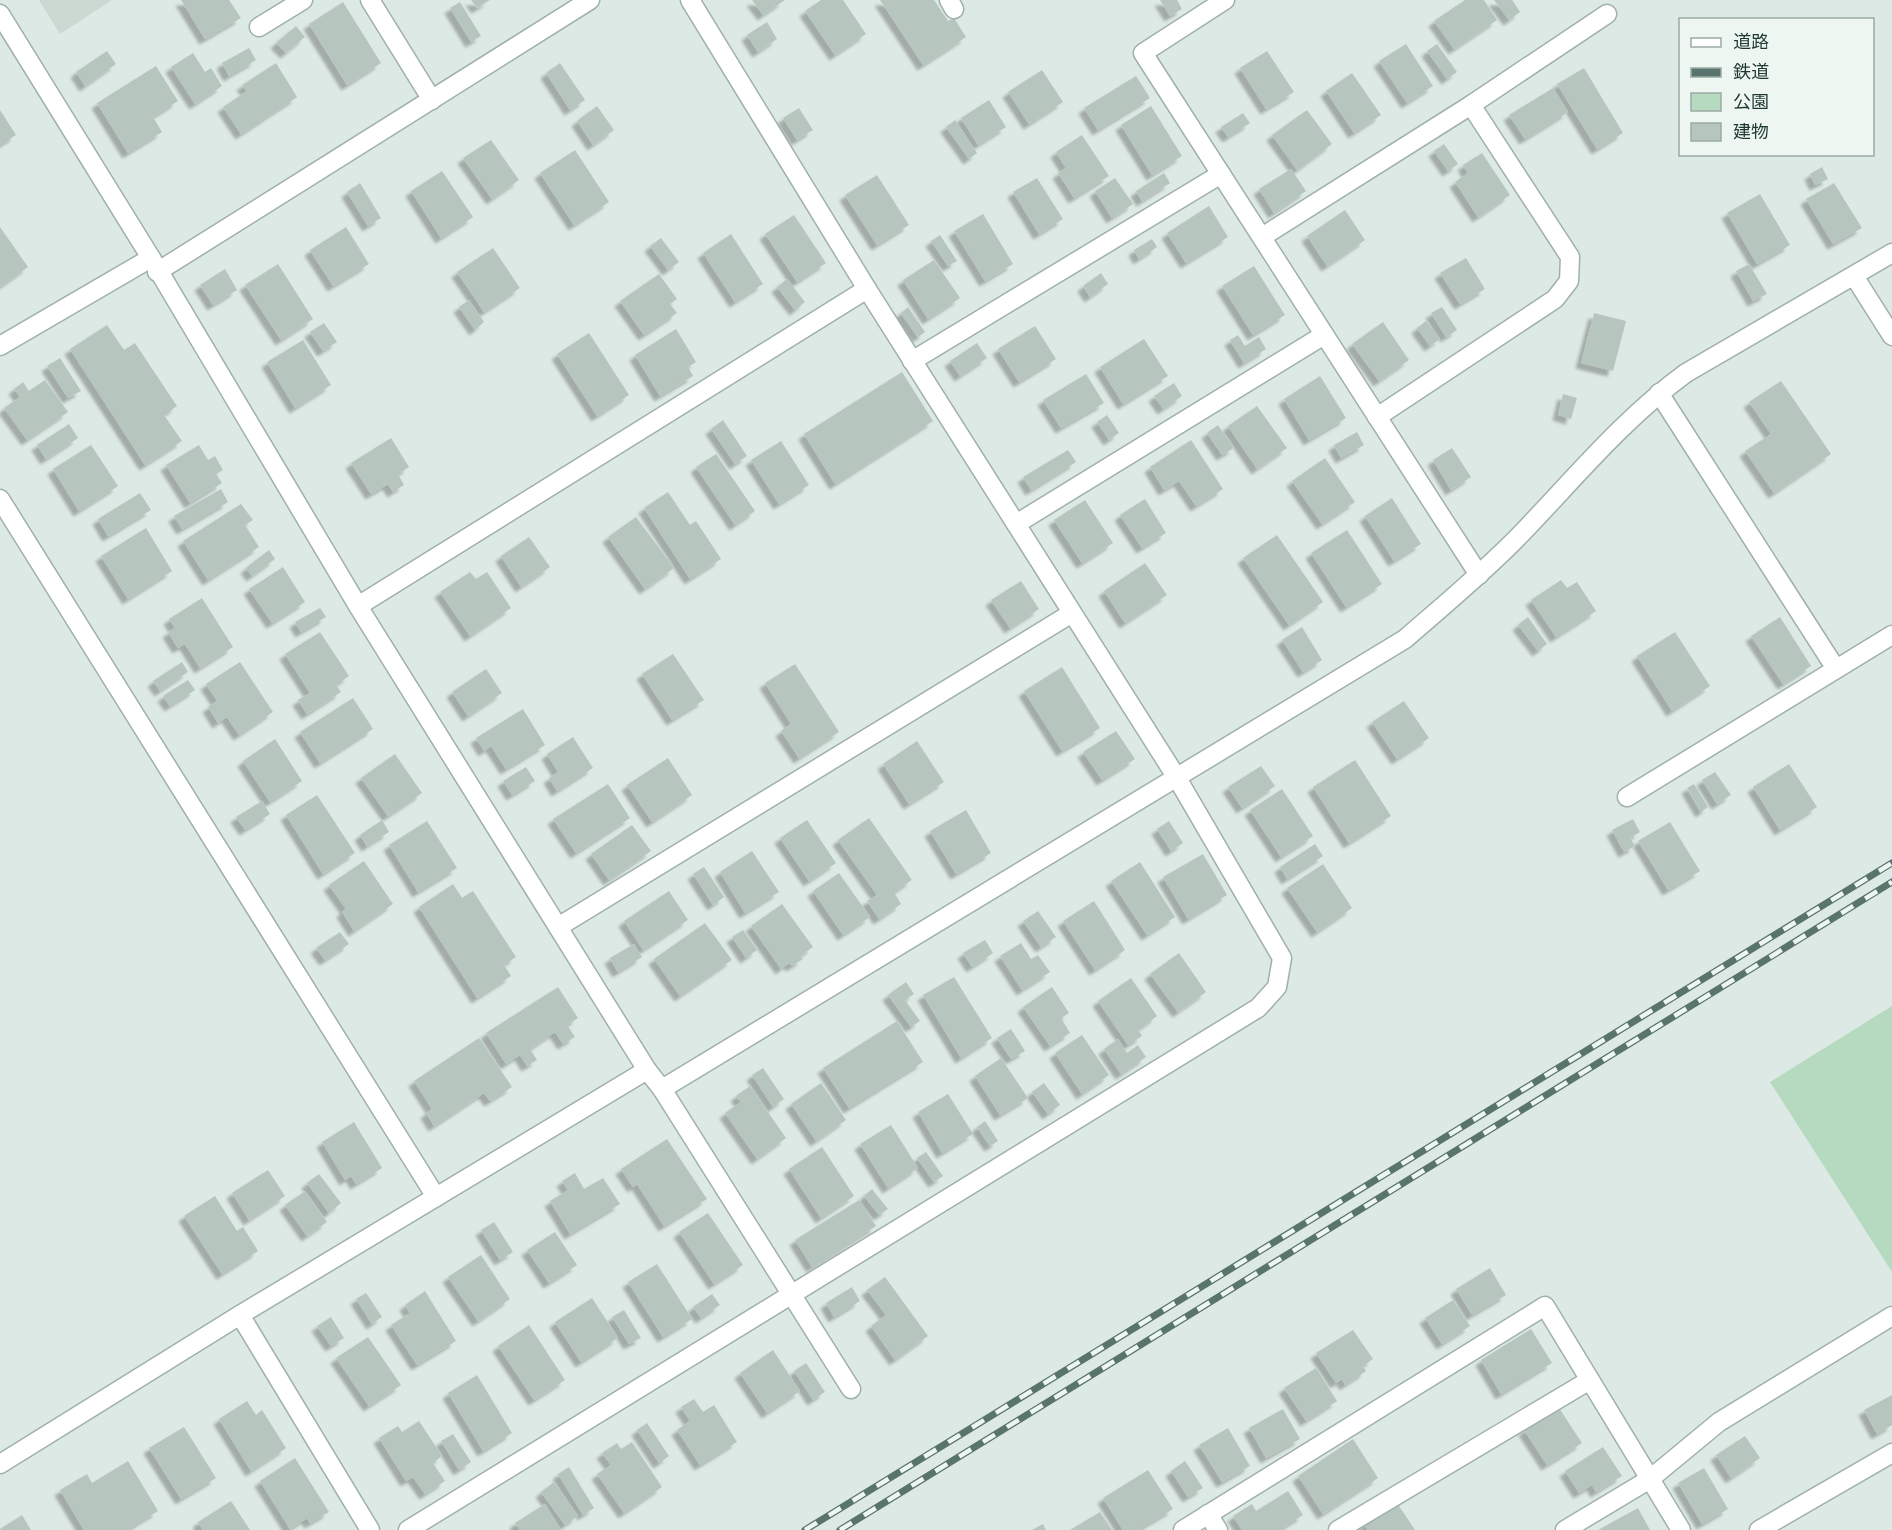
<svg xmlns="http://www.w3.org/2000/svg" width="1892" height="1530" font-family="Helvetica,'Noto Sans JP',sans-serif">
  <style>
    .built { fill: #ccd9d2 }
    .green { fill: #b6dabf }
    .building { fill: #b6c6bf; filter: url(#shadow) }
    .lines { fill: none; stroke-linecap: round; stroke-linejoin: round }
    .minor-casing { stroke: #a0b0ab; stroke-width: 21 }
    .minor { stroke: #fff; stroke-width: 18 }
    .rail-casing { stroke: #59746c; stroke-width: 7 }
    .rail { stroke: #edf6f1; stroke-width: 4.5; stroke-dasharray: 14; stroke-linecap: butt }
  </style>
  <defs>
    <filter id="shadow"><feDropShadow dx="-5.5" dy="5.5" stdDeviation="1.5" flood-color="#0004"/></filter>
  </defs>
  <rect width="100%" height="100%" fill="#dde9e4"/>
  <path class="built" d="M39,0H112L60,34Z"/>
  <path class="green" d="M1892,1006V1272L1770,1082Z"/>
  <g class="building">
    <path d="M181,0H229L241,18L205,39Z"/>
    <path d="M471,0H490L477,8Z"/>
    <path d="M752,0H785L763,15Z"/>
    <path d="M821,0H843L866,34L835,55L805,11Z"/>
    <path d="M880,0H934L948,21L954,18L966,37L923,65Z"/>
    <path d="M1160,0H1177L1182,9L1170,16Z"/>
    <path d="M1465,0H1484L1497,20L1454,49L1434,21Z"/>
    <path d="M1494,0H1512L1520,12L1509,20Z"/>
    <path d="M343,2L381,63L347,85L309,24Z"/>
    <path d="M460,2L481,36L471,42L450,8Z"/>
    <path d="M767,22L777,39L758,52L747,35Z"/>
    <path d="M296,26L305,37L286,53L276,43Z"/>
    <path d="M1406,44L1433,86L1407,103L1379,61Z"/>
    <path d="M1437,44L1457,72L1447,79L1427,51Z"/>
    <path d="M249,48L256,60L229,76L222,63Z"/>
    <path d="M107,51L116,64L85,86L76,72Z"/>
    <path d="M1267,51L1294,92L1266,109L1240,68Z"/>
    <path d="M193,53L205,72L211,68L222,86L195,104L171,67Z"/>
    <path d="M276,63L297,97L241,134L223,107L247,91L242,85Z"/>
    <path d="M560,63L585,100L570,110L546,73Z"/>
    <path d="M156,66L178,101L153,117L162,132L128,153L97,103Z"/>
    <path d="M1584,68L1623,133L1597,149L1557,84Z"/>
    <path d="M1042,70L1063,102L1029,124L1008,92Z"/>
    <path d="M1352,73L1381,115L1354,133L1326,91Z"/>
    <path d="M1136,76L1150,98L1098,130L1084,108Z"/>
    <path d="M1553,88L1568,112L1525,139L1509,115Z"/>
    <path d="M989,100L1006,127L978,145L961,118Z"/>
    <path d="M597,106L614,130L593,145L577,121Z"/>
    <path d="M1151,106L1182,156L1152,175L1121,125Z"/>
    <path d="M799,108L813,130L797,140L783,118Z"/>
    <path d="M0,110L16,135L0,145Z"/>
    <path d="M1307,110L1332,144L1297,170L1272,135Z"/>
    <path d="M1243,113L1250,123L1228,137L1221,127Z"/>
    <path d="M955,120L977,153L969,159L946,127Z"/>
    <path d="M1082,135L1109,176L1074,198L1058,173L1066,168L1056,152Z"/>
    <path d="M491,140L519,180L492,199L463,158Z"/>
    <path d="M1444,144L1458,164L1448,171L1434,151Z"/>
    <path d="M575,150L609,202L574,225L540,173Z"/>
    <path d="M1482,153L1510,195L1478,217L1455,182L1468,173L1463,165Z"/>
    <path d="M1822,167L1828,179L1815,185L1810,174Z"/>
    <path d="M1291,169L1306,191L1274,213L1259,189Z"/>
    <path d="M442,171L473,217L441,238L411,191Z"/>
    <path d="M1164,173L1170,183L1142,201L1136,191Z"/>
    <path d="M877,175L909,225L877,245L845,195Z"/>
    <path d="M1037,178L1063,219L1039,234L1013,192Z"/>
    <path d="M1115,178L1133,204L1112,218L1095,191Z"/>
    <path d="M360,183L381,218L368,226L347,192Z"/>
    <path d="M1834,183L1862,228L1833,244L1806,199Z"/>
    <path d="M1760,194L1790,245L1757,264L1727,213Z"/>
    <path d="M1209,206L1228,237L1186,263L1167,233Z"/>
    <path d="M1345,210L1365,240L1327,266L1307,236Z"/>
    <path d="M983,214L1013,264L985,281L954,231Z"/>
    <path d="M794,215L826,263L797,282L765,234Z"/>
    <path d="M0,227L28,267L0,287Z"/>
    <path d="M346,227L369,264L333,286L310,250Z"/>
    <path d="M731,234L763,284L735,302L703,253Z"/>
    <path d="M940,235L957,261L948,266L931,241Z"/>
    <path d="M661,238L679,262L668,270L650,246Z"/>
    <path d="M1152,239L1157,247L1139,259L1134,250Z"/>
    <path d="M493,248L520,288L484,312L457,272Z"/>
    <path d="M1466,258L1485,289L1460,304L1440,273Z"/>
    <path d="M934,260L960,298L928,319L903,280Z"/>
    <path d="M278,264L313,319L281,340L245,285Z"/>
    <path d="M1749,264L1767,294L1753,301L1736,271Z"/>
    <path d="M1254,266L1285,315L1253,335L1222,286Z"/>
    <path d="M225,269L237,290L213,305L200,285Z"/>
    <path d="M1101,273L1108,284L1090,297L1083,286Z"/>
    <path d="M659,274L677,299L670,304L677,313L644,335L620,301Z"/>
    <path d="M787,279L805,302L795,310L777,287Z"/>
    <path d="M469,300L484,322L475,330L459,307Z"/>
    <path d="M908,307L925,332L918,337L901,313Z"/>
    <path d="M1442,307L1457,330L1446,337L1431,313Z"/>
    <path d="M1594,313L1626,321L1613,371L1581,363Z"/>
    <path d="M1426,321L1440,339L1430,346L1417,328Z"/>
    <path d="M1383,322L1409,360L1379,381L1352,344Z"/>
    <path d="M324,323L337,342L323,351L310,332Z"/>
    <path d="M107,325L124,350L135,343L177,406L164,415L182,441L145,465L70,349Z"/>
    <path d="M1035,326L1056,359L1019,382L998,349Z"/>
    <path d="M676,329L696,362L688,367L693,376L660,396L635,355Z"/>
    <path d="M589,333L629,395L597,416L557,354Z"/>
    <path d="M1238,335L1245,346L1259,337L1266,349L1244,363L1230,340Z"/>
    <path d="M1144,339L1168,376L1123,404L1100,367Z"/>
    <path d="M303,340L331,385L295,408L267,362Z"/>
    <path d="M977,343L987,358L960,376L950,361Z"/>
    <path d="M60,358L81,391L68,398L47,366Z"/>
    <path d="M902,372L933,421L835,484L804,434Z"/>
    <path d="M1086,374L1104,403L1061,428L1043,400Z"/>
    <path d="M1320,376L1346,418L1309,440L1284,399Z"/>
    <path d="M45,380L68,412L27,440L4,408L20,397L14,389L23,382L29,391Z"/>
    <path d="M1781,381L1831,454L1774,493L1745,451L1771,434L1749,402Z"/>
    <path d="M1174,383L1182,396L1163,409L1154,396Z"/>
    <path d="M1563,394L1577,398L1571,419L1558,415Z"/>
    <path d="M1257,406L1287,448L1257,469L1228,426Z"/>
    <path d="M1107,415L1119,433L1109,440L1097,422Z"/>
    <path d="M723,420L747,456L735,464L711,429Z"/>
    <path d="M69,424L78,438L46,459L37,445Z"/>
    <path d="M1218,425L1234,448L1222,455L1207,433Z"/>
    <path d="M1357,432L1364,445L1341,458L1334,445Z"/>
    <path d="M391,438L409,467L398,474L404,485L393,492L388,484L371,494L351,463Z"/>
    <path d="M1191,440L1223,489L1196,506L1179,481L1164,490L1150,467Z"/>
    <path d="M781,441L809,485L779,504L751,460Z"/>
    <path d="M91,445L118,486L79,511L53,469Z"/>
    <path d="M199,445L208,460L215,456L223,470L216,474L222,483L190,503L166,465Z"/>
    <path d="M1452,448L1471,477L1451,490L1433,460Z"/>
    <path d="M1068,450L1076,462L1031,490L1023,477Z"/>
    <path d="M716,454L755,511L735,525L696,467Z"/>
    <path d="M1325,458L1355,502L1322,524L1292,481Z"/>
    <path d="M221,489L228,502L182,529L174,516Z"/>
    <path d="M668,492L690,525L696,521L721,559L690,579L644,508Z"/>
    <path d="M140,493L151,510L108,536L98,519Z"/>
    <path d="M1392,498L1421,544L1394,561L1365,516Z"/>
    <path d="M1145,499L1166,533L1142,548L1120,515Z"/>
    <path d="M1085,500L1113,543L1082,563L1054,520Z"/>
    <path d="M241,504L253,520L245,525L259,547L208,580L183,541Z"/>
    <path d="M636,517L674,568L645,589L608,537Z"/>
    <path d="M146,528L172,571L128,599L101,556Z"/>
    <path d="M1347,530L1382,584L1346,607L1311,553Z"/>
    <path d="M1277,535L1323,602L1289,625L1243,558Z"/>
    <path d="M529,537L550,567L521,587L501,556Z"/>
    <path d="M269,550L275,559L252,576L246,568Z"/>
    <path d="M1145,563L1167,595L1125,623L1104,591Z"/>
    <path d="M283,567L305,602L272,623L249,589Z"/>
    <path d="M470,572L476,579L487,572L511,608L470,636L440,592Z"/>
    <path d="M1561,580L1567,588L1577,582L1596,611L1556,637L1531,600Z"/>
    <path d="M1021,581L1039,609L1010,628L991,600Z"/>
    <path d="M202,598L233,647L200,668L185,644L178,648L168,632L175,628L169,619Z"/>
    <path d="M320,608L326,617L301,632L295,622Z"/>
    <path d="M1528,617L1547,644L1538,651L1518,625Z"/>
    <path d="M1780,617L1811,666L1783,684L1751,636Z"/>
    <path d="M1302,627L1322,660L1303,672L1282,640Z"/>
    <path d="M320,632L349,676L336,685L341,692L307,714L298,700L310,693L285,654Z"/>
    <path d="M1675,632L1710,686L1672,711L1637,656Z"/>
    <path d="M673,654L704,700L672,720L642,674Z"/>
    <path d="M182,662L188,672L160,691L153,681Z"/>
    <path d="M240,662L273,712L239,735L227,717L218,723L208,707L217,701L206,684Z"/>
    <path d="M795,664L839,732L799,758L781,731L791,724L765,683Z"/>
    <path d="M1062,667L1100,728L1062,751L1024,691Z"/>
    <path d="M486,669L502,693L468,716L452,692Z"/>
    <path d="M188,680L195,690L170,706L163,696Z"/>
    <path d="M353,698L373,729L320,763L300,732Z"/>
    <path d="M1404,701L1429,738L1397,759L1372,722Z"/>
    <path d="M523,709L545,745L506,769L491,746L484,751L476,738Z"/>
    <path d="M1116,731L1135,759L1102,780L1083,752Z"/>
    <path d="M573,737L593,768L557,791L549,778L558,772L547,754Z"/>
    <path d="M275,739L302,781L270,802L243,761Z"/>
    <path d="M917,741L944,782L909,804L883,764Z"/>
    <path d="M395,754L422,793L388,816L361,778Z"/>
    <path d="M668,758L692,795L652,822L627,785Z"/>
    <path d="M1355,760L1391,816L1349,843L1313,787Z"/>
    <path d="M1789,764L1817,807L1780,830L1753,787Z"/>
    <path d="M1261,766L1275,786L1242,808L1228,787Z"/>
    <path d="M526,767L535,781L512,795L503,781Z"/>
    <path d="M1715,772L1731,795L1717,804L1702,780Z"/>
    <path d="M608,784L630,818L576,853L553,819Z"/>
    <path d="M1694,784L1708,807L1701,812L1687,788Z"/>
    <path d="M1282,789L1313,836L1281,857L1250,810Z"/>
    <path d="M317,795L355,853L323,874L286,815Z"/>
    <path d="M262,801L270,814L245,830L236,817Z"/>
    <path d="M966,810L991,853L956,874L930,831Z"/>
    <path d="M869,818L912,880L894,892L901,904L879,919L867,901L877,895L838,840Z"/>
    <path d="M1633,819L1640,832L1630,838L1635,846L1624,852L1612,830Z"/>
    <path d="M382,820L389,832L367,846L360,835Z"/>
    <path d="M807,820L836,863L809,881L780,838Z"/>
    <path d="M427,821L457,868L418,892L389,845Z"/>
    <path d="M1169,821L1183,843L1171,851L1157,829Z"/>
    <path d="M1670,822L1700,871L1668,890L1638,841Z"/>
    <path d="M632,825L651,851L609,880L591,854Z"/>
    <path d="M1315,844L1323,856L1287,879L1280,867Z"/>
    <path d="M752,851L779,892L745,913L720,872Z"/>
    <path d="M1203,854L1227,895L1188,919L1163,877Z"/>
    <path d="M364,861L393,904L354,931L342,912L346,909L329,885Z"/>
    <path d="M1140,862L1175,917L1147,935L1111,881Z"/>
    <path d="M1323,864L1352,908L1317,932L1287,888Z"/>
    <path d="M704,867L724,897L713,905L693,874Z"/>
    <path d="M839,873L870,917L843,935L813,891Z"/>
    <path d="M453,884L462,898L473,891L516,957L504,965L511,976L477,998L419,907Z"/>
    <path d="M669,891L688,920L643,950L624,921Z"/>
    <path d="M1094,901L1125,950L1095,970L1063,921Z"/>
    <path d="M782,904L813,947L800,956L803,959L792,966L789,963L781,969L751,926Z"/>
    <path d="M1038,911L1056,937L1041,947L1023,921Z"/>
    <path d="M705,923L732,960L680,996L654,959Z"/>
    <path d="M743,930L757,950L746,958L732,937Z"/>
    <path d="M340,932L349,944L325,960L316,948Z"/>
    <path d="M985,940L993,953L972,967L963,953Z"/>
    <path d="M1021,943L1031,959L1038,955L1050,972L1022,990L1000,956Z"/>
    <path d="M634,944L642,957L618,972L610,958Z"/>
    <path d="M1179,953L1206,992L1178,1012L1150,974Z"/>
    <path d="M954,977L992,1038L961,1058L923,995Z"/>
    <path d="M1131,978L1157,1016L1138,1030L1142,1036L1128,1045L1098,1001Z"/>
    <path d="M906,982L914,994L905,1000L920,1021L911,1027L888,995Z"/>
    <path d="M558,987L578,1018L567,1025L575,1037L563,1044L555,1032L530,1049L537,1060L527,1066L520,1055L506,1064L486,1033Z"/>
    <path d="M1052,987L1069,1013L1061,1018L1070,1033L1050,1046L1023,1007Z"/>
    <path d="M897,1021L923,1062L849,1108L823,1068Z"/>
    <path d="M1011,1029L1025,1051L1011,1059L997,1038Z"/>
    <path d="M1082,1035L1109,1075L1082,1094L1055,1053Z"/>
    <path d="M479,1038L512,1087L490,1101L484,1093L434,1126L426,1113L432,1109L414,1081Z"/>
    <path d="M1118,1039L1127,1053L1138,1045L1146,1057L1121,1074L1104,1049Z"/>
    <path d="M1001,1058L1028,1098L1000,1115L975,1076Z"/>
    <path d="M763,1068L784,1099L773,1107L752,1075Z"/>
    <path d="M821,1083L846,1120L816,1141L791,1104Z"/>
    <path d="M1044,1083L1060,1105L1048,1114L1032,1092Z"/>
    <path d="M750,1086L786,1138L757,1159L725,1113L741,1102L736,1096Z"/>
    <path d="M948,1094L973,1134L942,1153L918,1112Z"/>
    <path d="M985,1121L998,1141L990,1146L977,1127Z"/>
    <path d="M354,1122L382,1168L356,1184L351,1176L345,1180L322,1142Z"/>
    <path d="M891,1125L918,1168L888,1188L860,1144Z"/>
    <path d="M667,1139L707,1199L664,1226L637,1184L633,1187L621,1169Z"/>
    <path d="M822,1147L854,1196L821,1218L789,1169Z"/>
    <path d="M926,1152L943,1176L934,1182L917,1158Z"/>
    <path d="M268,1170L285,1196L249,1220L232,1193Z"/>
    <path d="M575,1173L584,1189L603,1178L620,1204L570,1234L550,1201L568,1190L562,1181Z"/>
    <path d="M319,1174L341,1203L329,1213L307,1183Z"/>
    <path d="M872,1189L888,1209L879,1215L864,1196Z"/>
    <path d="M305,1191L327,1222L307,1236L285,1205Z"/>
    <path d="M215,1196L237,1231L243,1227L258,1251L222,1274L184,1216Z"/>
    <path d="M859,1200L876,1226L812,1267L795,1240Z"/>
    <path d="M708,1213L743,1265L714,1284L679,1232Z"/>
    <path d="M494,1222L513,1252L500,1260L481,1230Z"/>
    <path d="M555,1232L577,1265L549,1283L527,1250Z"/>
    <path d="M481,1255L510,1299L478,1321L448,1277Z"/>
    <path d="M657,1264L692,1319L663,1337L628,1282Z"/>
    <path d="M1490,1268L1506,1295L1472,1315L1456,1289Z"/>
    <path d="M885,1277L928,1336L895,1360L871,1326L886,1315L867,1290Z"/>
    <path d="M852,1287L860,1301L834,1317L826,1303Z"/>
    <path d="M425,1291L456,1341L417,1365L391,1325L410,1313L405,1305Z"/>
    <path d="M366,1293L382,1317L372,1324L356,1299Z"/>
    <path d="M712,1294L720,1305L701,1318L693,1307Z"/>
    <path d="M592,1298L618,1338L581,1362L555,1322Z"/>
    <path d="M1453,1300L1470,1326L1442,1344L1425,1318Z"/>
    <path d="M624,1310L641,1338L629,1344L612,1317Z"/>
    <path d="M331,1317L344,1338L331,1346L317,1326Z"/>
    <path d="M529,1325L565,1380L534,1400L498,1346Z"/>
    <path d="M1531,1329L1552,1363L1501,1394L1481,1360Z"/>
    <path d="M1353,1330L1373,1359L1363,1366L1366,1371L1345,1385L1342,1379L1336,1383L1316,1353Z"/>
    <path d="M368,1337L401,1385L369,1406L336,1358Z"/>
    <path d="M773,1350L800,1391L767,1413L740,1373Z"/>
    <path d="M806,1363L825,1392L813,1400L794,1371Z"/>
    <path d="M1316,1368L1337,1401L1306,1421L1284,1388Z"/>
    <path d="M477,1375L512,1433L483,1451L448,1393Z"/>
    <path d="M1892,1395V1425L1877,1434L1864,1410Z"/>
    <path d="M694,1399L703,1412L714,1405L737,1442L700,1465L677,1430L690,1421L681,1407Z"/>
    <path d="M247,1401L256,1415L262,1410L286,1448L251,1471L219,1419Z"/>
    <path d="M1559,1408L1582,1443L1547,1465L1524,1430Z"/>
    <path d="M1283,1409L1300,1439L1266,1458L1249,1428Z"/>
    <path d="M419,1421L442,1456L433,1463L445,1481L425,1494L413,1477L406,1481L379,1438L398,1426L402,1432Z"/>
    <path d="M647,1423L669,1456L659,1463L637,1430Z"/>
    <path d="M184,1427L216,1478L181,1499L149,1448Z"/>
    <path d="M1228,1428L1250,1466L1222,1482L1199,1445Z"/>
    <path d="M453,1434L471,1462L459,1470L441,1441Z"/>
    <path d="M1745,1436L1760,1458L1731,1478L1716,1455Z"/>
    <path d="M1353,1439L1378,1478L1323,1514L1298,1476Z"/>
    <path d="M632,1442L662,1487L624,1513L597,1474L611,1465L602,1453L617,1443L621,1449Z"/>
    <path d="M1603,1447L1622,1476L1596,1492L1592,1485L1579,1493L1565,1471Z"/>
    <path d="M295,1458L329,1512L310,1523L307,1518L290,1529L260,1481Z"/>
    <path d="M128,1461L158,1511L127,1530H84L60,1490L87,1474L92,1483Z"/>
    <path d="M1185,1461L1203,1488L1188,1497L1171,1471Z"/>
    <path d="M569,1467L594,1508L583,1515L558,1474Z"/>
    <path d="M1704,1468L1728,1509L1702,1524L1678,1483Z"/>
    <path d="M1148,1470L1173,1509L1138,1530H1123L1103,1498Z"/>
    <path d="M554,1482L578,1516L565,1525L541,1492Z"/>
    <path d="M1288,1491L1303,1515L1279,1530H1242L1233,1516L1252,1504L1256,1511Z"/>
    <path d="M231,1501L250,1530H203L198,1522Z"/>
    <path d="M1397,1503L1415,1530H1368L1364,1524Z"/>
    <path d="M545,1504L561,1530H520L515,1523Z"/>
    <path d="M1638,1508L1650,1530H1598Z"/>
    <path d="M1100,1512L1112,1530H1070Z"/>
    <path d="M22,1515L31,1530H0V1529Z"/>
    <path d="M1043,1524L1046,1530H1032Z"/>
  </g>
  <g class="lines">
    <g class="minor-casing">
      <g id="minor">
        <path d="M370,0L432,100"/>
        <path d="M949,0L954,9"/>
        <path d="M1225,0L1143,53L1479,575"/>
        <path d="M0,14L151,258L358,606L647,1070L662,1089L851,1389"/>
        <path d="M259,27L303,0"/>
        <path d="M1262,237L1471,105L1607,14"/>
        <path d="M157,272L590,0"/>
        <path d="M1854,276L1892,336"/>
        <path d="M0,346L151,258"/>
        <path d="M912,361L1221,174"/>
        <path d="M1659,393L1836,669"/>
        <path d="M1377,417L1555,299L1569,281L1570,257L1471,105"/>
        <path d="M0,499L436,1197"/>
        <path d="M1016,524L1324,335"/>
        <path d="M358,606L867,289"/>
        <path d="M1627,797L1892,635"/>
        <path d="M558,927L1072,613"/>
        <path d="M662,1089L1405,639C1444,605 1484,572 1520,535C1574,479 1623,419 1686,373L1892,253"/>
        <path d="M240,1315L370,1530"/>
        <path d="M0,1464L240,1315L647,1070"/>
        <path d="M1208,1514L1218,1530"/>
        <path d="M408,1530L1258,1008L1277,987L1282,958L1177,778L867,289L690,0"/>
        <path d="M1183,1530L1545,1306L1681,1530"/>
        <path d="M1338,1530L1590,1380"/>
        <path d="M1565,1530L1650,1479L1719,1422L1892,1316"/>
        <path d="M1759,1530L1892,1453"/>
      </g>
    </g>
    <use href="#minor" class="minor"/>
    <g class="rail-casing">
      <g id="rail">
        <path d="M805,1530L1892,863"/>
        <path d="M840,1530L1892,882"/>
      </g>
    </g>
    <use href="#rail" class="rail"/>
  </g>
  <rect x="1679" y="18" width="195" height="138" fill="#edf6f1" stroke="#9baaa4" stroke-width="1.5"/>
  <rect x="1691" y="38" width="30" height="9" fill="#ffffff" stroke="#9baaa4" stroke-width="1.5"/>
  <text x="1733" y="48" font-size="18" fill="#1f3831">道路</text>
  <rect x="1691" y="68" width="30" height="9" fill="#59746c" stroke="#9baaa4" stroke-width="1.5"/>
  <text x="1733" y="78" font-size="18" fill="#1f3831">鉄道</text>
  <rect x="1691" y="93" width="30" height="18" fill="#b6dabf" stroke="#9baaa4" stroke-width="1.5"/>
  <text x="1733" y="108" font-size="18" fill="#1f3831">公園</text>
  <rect x="1691" y="123" width="30" height="18" fill="#b6c6bf" stroke="#9baaa4" stroke-width="1.5"/>
  <text x="1733" y="138" font-size="18" fill="#1f3831">建物</text>
</svg>
